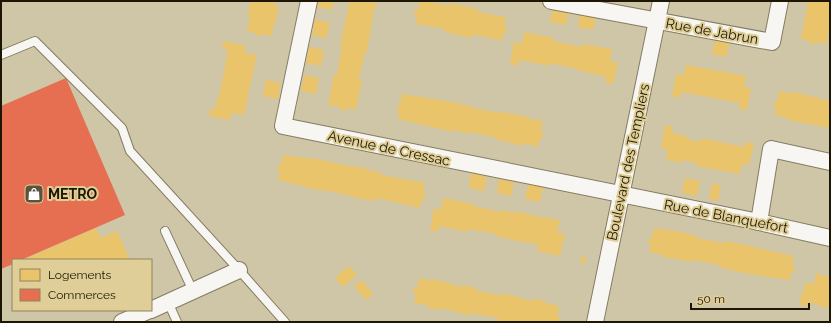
<svg xmlns="http://www.w3.org/2000/svg" width="831" height="323" font-family="Raleway,sans-serif">
  <style>
    .homes { fill: #e9c46a }
    .shops { fill: #e76f51 }
    .lines { fill: none; stroke-linecap: round; stroke-linejoin: round }
    .lane-casing { stroke: #837c63; stroke-width: 10 }
    .street-casing { stroke: #837c63; stroke-width: 18 }
    .lane { stroke: #f8f6f2; stroke-width: 8 }
    .street { stroke: #f8f6f2; stroke-width: 16 }
    .labels { text-anchor: middle; dominant-baseline: central; stroke-width: 4; stroke-linejoin: round; paint-order: stroke }
    .street-label { font-size: 14px; fill: #1d1602; stroke: #dfce97 }
    .poi-label { font-size: 14px; font-weight: bold; fill: #1d1602; stroke: #dfce97; text-anchor: start }
  </style>
  <rect width="100%" height="100%" fill="#cfc6a7"/>
  <g class="homes">
    <path d="M251,1H277L276,7L279,8L271,36L261,34L260,36L255,35L256,33L247,31L250,17L248,16Z"/>
    <path d="M319,1H334L332,10L317,7Z"/>
    <path d="M348,1H377L376,9H374L367,52H365L359,79L362,80L356,110L346,108L345,111L340,110V107L328,105L334,74L337,75L342,47L340,46L349,4H348Z"/>
    <path d="M420,1H427L449,6L450,3L478,9L477,12L506,17L504,27L507,28L506,34L503,33L502,41L473,34L472,38L444,32L445,29L416,24L417,16L414,15L415,10H418Z"/>
    <path d="M808,1H830V30H829L826,44L815,42L814,45L809,44L810,41L801,39Z"/>
    <path d="M553,7L569,10L566,25L550,22Z"/>
    <path d="M580,13L596,16L593,30L578,27Z"/>
    <path d="M315,19L330,23L326,38L312,35Z"/>
    <path d="M524,32L554,38L553,41L582,47V44L612,49L610,61L618,63L613,84L606,83V77L577,70L578,69L549,63V66L519,60L518,66L510,64L514,42L522,44Z"/>
    <path d="M715,39L730,42L726,57L712,54Z"/>
    <path d="M224,41L246,46L245,53L257,55L247,99H248L244,115L232,113L230,120L209,116L210,109H215L219,93H220L228,50L222,48Z"/>
    <path d="M309,47L324,50L321,66L306,63Z"/>
    <path d="M686,65L746,76L744,87L751,88L747,110L739,109L740,103L681,92L680,98L672,96L676,74L684,75Z"/>
    <path d="M304,75L319,78L316,94L301,91Z"/>
    <path d="M266,80L281,83L278,99L263,96Z"/>
    <path d="M779,91L794,94V92L830,101V128L788,120L789,119L775,115L776,107H774V101L777,102Z"/>
    <path d="M402,94L459,103V104L473,107V108L500,113L501,112L529,117V119L543,121L541,132L544,133L542,138H540L538,147L524,143L523,146L495,139V137L468,132V134L454,130L453,132L398,119L399,110L397,109L398,104H400Z"/>
    <path d="M665,125L673,127L672,133L687,136L686,139L701,142V138L744,147L745,142L754,144L749,165L742,164L740,174L696,166V163L682,160V163L666,160L668,149L661,148Z"/>
    <path d="M283,155L312,159V158L354,167V166L368,169V170L382,173L381,175L425,183L423,193L426,194L425,199H422L420,208L377,198L376,201L362,199L334,192L306,188V187L278,180L280,171L277,170L278,165H281Z"/>
    <path d="M471,173L487,176L484,191L469,188Z"/>
    <path d="M685,178L700,181L697,196L682,193Z"/>
    <path d="M499,179L514,182L511,196L497,193Z"/>
    <path d="M528,184L543,187L540,202L525,199Z"/>
    <path d="M712,184L721,185L718,201L709,199Z"/>
    <path d="M443,198L473,204V206L501,212V210L515,213V211L544,218V217L560,220L557,232L565,234L560,256L537,251L538,244L510,240V239L496,236V234L468,229V232L439,226L438,232L430,230L434,208L441,210Z"/>
    <path d="M96,228L101,238L117,231L130,260H28L27,258Z"/>
    <path d="M654,228L682,232L697,236L696,238L724,243V241L752,246V247L794,256L792,266H795L794,272H791L790,280L775,278L733,271V270L719,267L720,265L691,260V262L677,259L663,257V255L649,252L651,244L648,243L650,237L652,238Z"/>
    <path d="M581,257H586L585,264L580,263Z"/>
    <path d="M349,266L357,275L343,287L335,278Z"/>
    <path d="M817,273L830,278V309L809,302L807,307L799,304L806,282L813,285Z"/>
    <path d="M419,278L433,281L434,279L461,287L462,285L476,288L475,290L502,296L503,293L531,301V299L545,301V303L559,306L557,316L560,317L559,322H497L498,318L470,313V316L442,308V310L428,308V305L414,303L416,294L413,293L414,287L417,288Z"/>
    <path d="M362,280L373,294L366,300L354,286Z"/>
  </g>
  <path class="shops" d="M66,78L125,215L21,260H13V264L1,269V106Z"/>
  <g class="lines">
    <g class="lane-casing">
      <g id="lane">
        <path d="M1,55L35,41L122,128L130,151L239,270L285,322"/>
        <path d="M165,231L193,291"/>
        <path d="M168,302L177,322"/>
      </g>
    </g>
    <g class="street-casing">
      <g id="street">
        <path d="M309,1L283,126L759,222L830,238"/>
        <path d="M551,1L772,42L780,1"/>
        <path d="M759,222L771,149L830,162"/>
        <path d="M151,310L239,270"/>
        <path d="M122,322L150,310"/>
        <path d="M595,322L661,1"/>
      </g>
    </g>
    <use href="#lane" class="lane"/>
    <use href="#street" class="street"/>
  </g>
  <defs>
    <g id="shop-square" transform="scale(1)"><rect x="-9" y="-9" width="18" height="18" rx="4" fill="#5b543c" stroke="#dfce97"/><path d="M-5-2.5h2.3a2.7 3.5 0 0 1 5.4 0H5L5.5 6h-11ZM-1.5-2.5h3a1.5 2.3 0 0 0-3 0Z" fill="#fff"/></g>
  </defs>
  <g fill-rule="evenodd">
    <use href="#shop-square" x="34" y="194"/>
  </g>
  <g class="labels">
    <g class="street-label">
      <text transform="translate(712 31) rotate(10)">Rue de Jabrun</text>
      <text transform="translate(389 148) rotate(12)">Avenue de Cressac</text>
      <text transform="translate(628 162) rotate(-78)">Boulevard des Templiers</text>
      <text transform="translate(726 216) rotate(11)">Rue de Blanquefort</text>
    </g>
    <g class="poi-label">
      <text x="48" y="194">METRO</text>
    </g>
  </g>
  <rect width="831" height="323" fill="none" stroke="#1d1602" stroke-width="4"/>
  <rect x="12" y="259" width="140" height="52" fill="#dfce97" stroke="#91845b"/>
  <rect x="20" y="269" width="20" height="12" fill="#e9c46a" stroke="#91845b"/>
  <text x="48" y="279" font-size="12" fill="#1d1602">Logements</text>
  <rect x="20" y="289" width="20" height="12" fill="#e76f51" stroke="#91845b"/>
  <text x="48" y="299" font-size="12" fill="#1d1602">Commerces</text>
  <path d="M691 303v6h118v-6" fill="none" stroke="#1d1602" stroke-width="2"/>
  <text x="697" y="303" font-size="12" fill="#1d1602" stroke="#dfce97" stroke-width="3" paint-order="stroke">50 m</text>
</svg>
